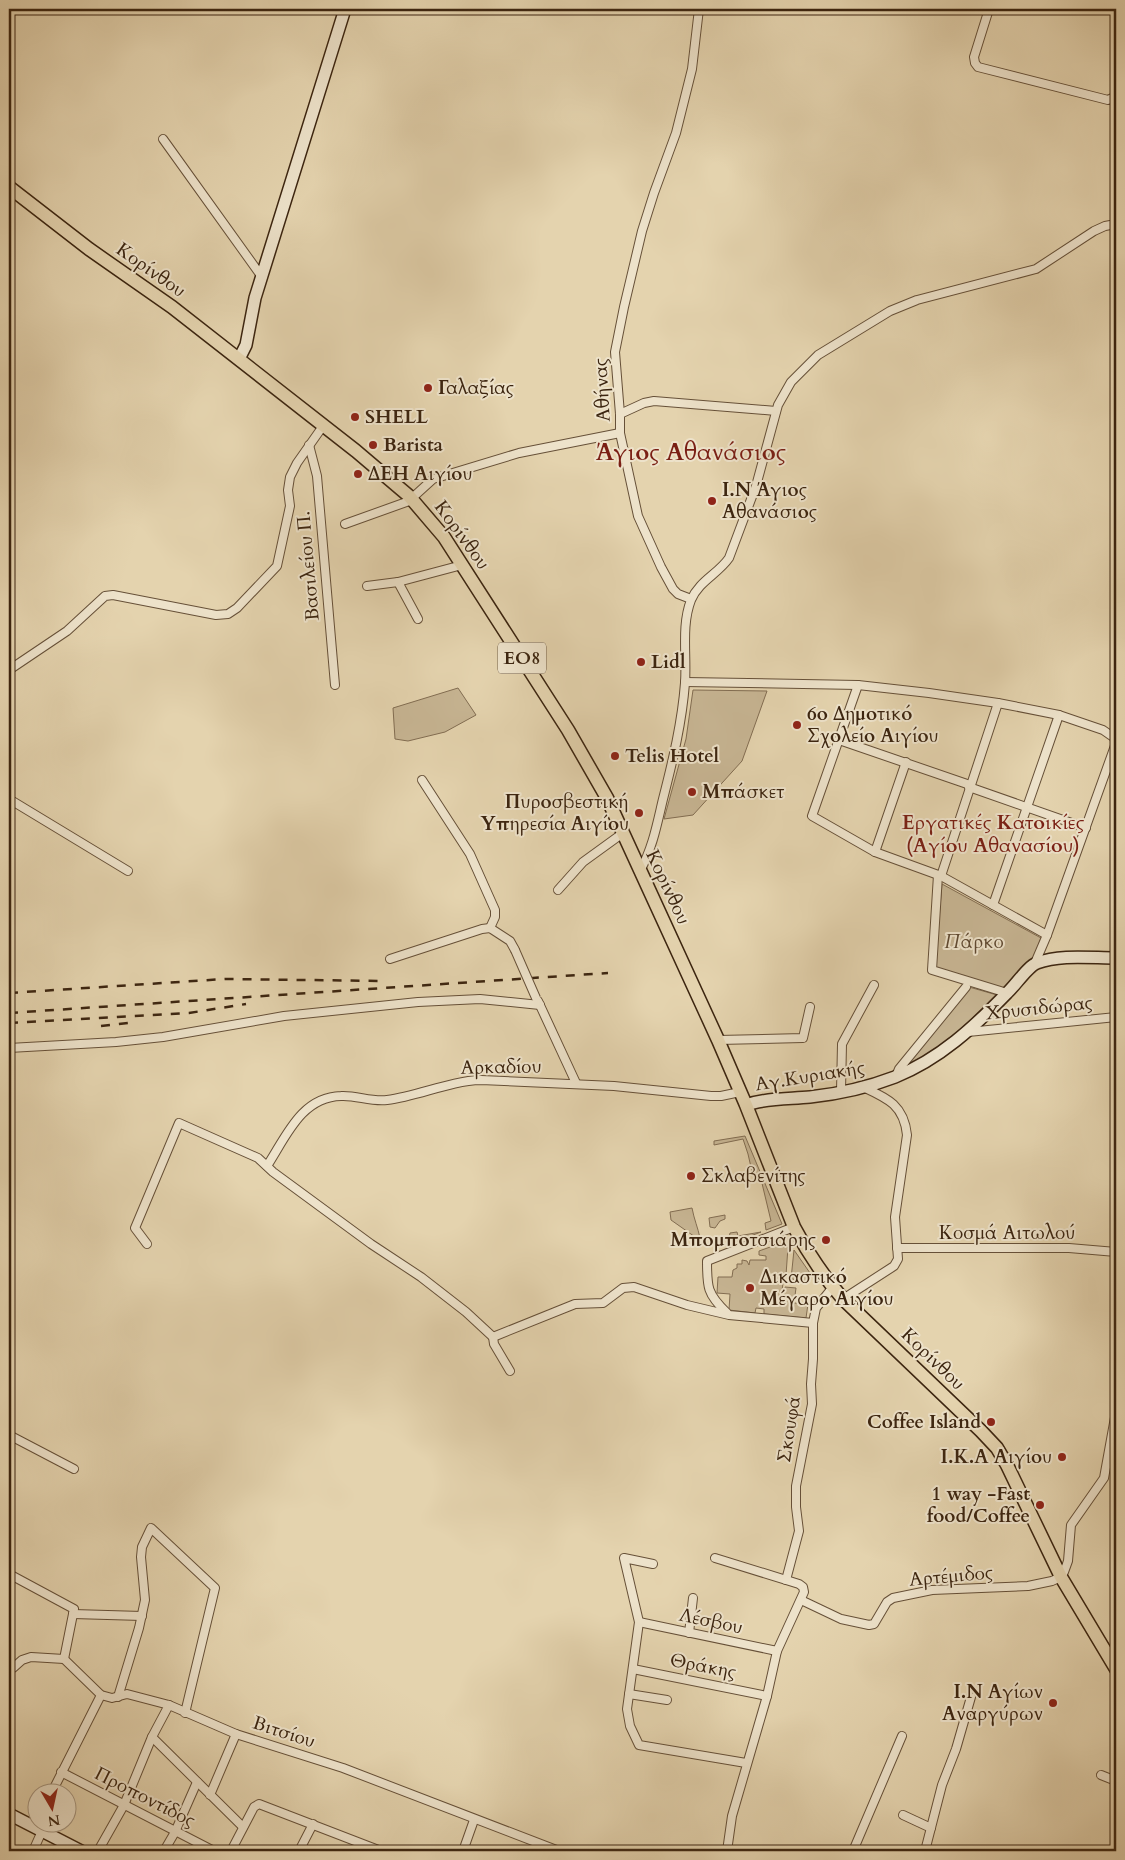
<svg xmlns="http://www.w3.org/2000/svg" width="1125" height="1860" font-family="Cardo,serif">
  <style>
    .green { fill: #c7b593; stroke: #826d52 }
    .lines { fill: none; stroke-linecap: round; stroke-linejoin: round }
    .minor-casing { stroke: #665038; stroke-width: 10 }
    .secondary-casing { stroke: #3c2510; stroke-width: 14 }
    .primary-casing { stroke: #3c2510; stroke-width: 15 }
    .minor { stroke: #ede2ca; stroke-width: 8 }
    .secondary { stroke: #ede2ca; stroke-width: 11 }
    .primary { stroke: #e4d3ae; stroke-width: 12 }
    .rail { stroke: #3c2510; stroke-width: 2.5; stroke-dasharray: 9 9; stroke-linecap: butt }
    .minor-bridge-casing { stroke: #665038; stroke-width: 10; stroke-linecap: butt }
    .minor-bridge { stroke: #ede2ca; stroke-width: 8 }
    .poi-dot { fill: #8f2418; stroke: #ede2ca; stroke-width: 2 }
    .labels { text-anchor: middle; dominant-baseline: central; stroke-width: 4; stroke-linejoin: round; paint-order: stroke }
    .shield { fill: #ede2ca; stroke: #715e48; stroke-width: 1 }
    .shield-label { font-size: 18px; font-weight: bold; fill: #3c2510 }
    .street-label { font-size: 19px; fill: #3c2510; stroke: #ede2ca }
    .poi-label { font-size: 19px; font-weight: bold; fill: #3c2510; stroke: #ede2ca; text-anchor: start }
    .park-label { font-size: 19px; font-style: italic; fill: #5f4931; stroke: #ede2ca }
    .neighbourhood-label { font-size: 20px; font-weight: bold; fill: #7a1f14; stroke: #ede2ca }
    .district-label { font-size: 24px; font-weight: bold; fill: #7a1f14; stroke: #ede2ca }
  </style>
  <rect width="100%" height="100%" fill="#e4d3ae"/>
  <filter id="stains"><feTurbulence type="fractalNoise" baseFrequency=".004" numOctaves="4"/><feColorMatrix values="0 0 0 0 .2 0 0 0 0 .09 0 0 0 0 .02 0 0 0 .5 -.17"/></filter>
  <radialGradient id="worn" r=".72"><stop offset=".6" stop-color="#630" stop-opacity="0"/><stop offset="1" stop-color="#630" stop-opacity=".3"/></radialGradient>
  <g class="green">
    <path d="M458,688L476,715L445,732L408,741L395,739L393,708Z"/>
    <path d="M693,690L767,691L742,761L693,815L664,819L686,739Z"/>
    <path d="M942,884L1041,938L1033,959L1005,989L935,967Z"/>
    <path d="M969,987L997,995L952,1037L926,1057L907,1065Z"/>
    <path d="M745,1136L782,1224L766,1230L765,1223L771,1221L760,1175L753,1176L748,1154L743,1139L714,1145V1141Z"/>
    <path d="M692,1208C694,1219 698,1228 700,1238L698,1239L671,1220L670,1212Z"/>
    <path d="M725,1215V1219L720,1221L715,1228L710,1227L709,1218Z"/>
    <path d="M737,1232L738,1236L761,1232L732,1243L729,1238L730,1233Z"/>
    <path d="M773,1246L788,1247L786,1275H784L782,1291L784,1292L785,1287L796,1288L794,1303L808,1304L806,1318L764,1314V1309L756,1308L755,1313L729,1310L730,1294L717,1293L718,1277H732L733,1270L737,1268V1264H742V1260L747,1261L749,1265L750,1260H766V1256L759,1255V1251Z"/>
    <path d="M794,1250L810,1273V1281L791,1279Z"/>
  </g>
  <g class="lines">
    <g class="minor-casing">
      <g id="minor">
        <path d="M989,9L974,57L975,63L978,67L1108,100L1116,96"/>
        <path d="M163,139L262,277"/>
        <path d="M620,414L644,403L654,401L776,411"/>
        <path d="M309,445L317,476L335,685"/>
        <path d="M411,499L433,479L519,453L620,433"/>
        <path d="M345,524L412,500"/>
        <path d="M367,586L398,582"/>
        <path d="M691,599L678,594L673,589L661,567L638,516L620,433V414L615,352L624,307L642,231L654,193L676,133L692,69L699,9"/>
        <path d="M418,619L398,582L462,565"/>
        <path d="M9,670L67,631L105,596L113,595L216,615L228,614L237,608L277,566L290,506L288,490L290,477L297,463L323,426"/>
        <path d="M685,682L858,685L929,693L998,703L1059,715L1103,730L1116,739"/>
        <path d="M858,685L812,816L875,852L941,876L1047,935"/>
        <path d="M839,740L970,785"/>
        <path d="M422,780L470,854L495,910V917L490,928"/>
        <path d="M969,787L1086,828"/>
        <path d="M9,799L128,871"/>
        <path d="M875,852L906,762"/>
        <path d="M640,871C653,847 657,824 663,799C673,760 682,722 685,683C687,655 681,626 691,600C699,581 718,574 729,558L756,486L778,405L791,382L818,355L890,311L917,300L1036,269L1094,231L1105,226L1116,224"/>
        <path d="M938,875L932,970L1007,993"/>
        <path d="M941,876L998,703"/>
        <path d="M558,890L583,862L623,833"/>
        <path d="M993,905L1059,715"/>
        <path d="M390,959L482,929L490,928L510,941L515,950"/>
        <path d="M1035,963L1047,935L1116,743"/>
        <path d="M538,1001L576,1083"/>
        <path d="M968,1032L1116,1017"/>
        <path d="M718,1040L803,1038L810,1007"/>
        <path d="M9,1048L116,1042L163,1037L284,1016L418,1002L480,999L540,1005"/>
        <path d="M896,1076L899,1069L966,987"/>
        <path d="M841,1091L842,1044L874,985"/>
        <path d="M267,1166C286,1137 301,1097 341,1096C356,1095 371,1102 387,1100C419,1096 449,1081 481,1080L614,1086L711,1096H721L740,1092"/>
        <path d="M147,1244L135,1228L179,1123L258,1158L273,1172L371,1244L421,1277L466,1312L493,1337L575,1304L603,1303L623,1288L634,1287L687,1305L729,1315L813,1323"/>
        <path d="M897,1248H1069L1116,1252"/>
        <path d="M843,1299L894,1266L898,1259L895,1217L907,1135C904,1105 887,1098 863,1087"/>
        <path d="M727,1313C707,1294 707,1287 707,1261L794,1227"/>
        <path d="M493,1337L494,1344L510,1371"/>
        <path d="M9,1435L74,1469"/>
        <path d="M715,1558L799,1584L803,1587L804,1592L777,1651L767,1696L732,1816L727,1851"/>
        <path d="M653,1564L624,1558L639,1622L627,1709L630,1726L639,1745L746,1763"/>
        <path d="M9,1574L74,1609L64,1659"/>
        <path d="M786,1580L799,1531L796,1507V1486L812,1404L811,1384L813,1359V1323L816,1308L833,1287"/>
        <path d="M801,1600L841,1619L869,1625L874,1624L887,1602L893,1598L932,1590L1028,1586L1052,1581L1061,1577L1064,1572L1068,1561L1071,1525L1104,1478L1116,1412"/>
        <path d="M73,1614L142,1616"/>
        <path d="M639,1622L777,1651"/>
        <path d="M689,1633L693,1598"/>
        <path d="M9,1668H13L22,1660L31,1657L64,1659L101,1695L112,1698L127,1694L169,1705L236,1734L343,1768L559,1851"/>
        <path d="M633,1669L767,1696"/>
        <path d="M629,1694L667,1700"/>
        <path d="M118,1697L139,1628L145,1600L141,1557L142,1547L151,1528L215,1588L185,1713"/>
        <path d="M152,1737L243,1827"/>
        <path d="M61,1772L214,1851"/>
        <path d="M1101,1775L1116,1781"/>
        <path d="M52,1792L101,1695"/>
        <path d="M210,1795L236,1734"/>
        <path d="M903,1815L931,1828"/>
        <path d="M33,1851L42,1831"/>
        <path d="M98,1851L124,1805L152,1737L169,1705"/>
        <path d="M164,1851L175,1832L197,1782"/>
        <path d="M231,1851L254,1807L259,1804L381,1851"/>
        <path d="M299,1851L313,1824"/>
        <path d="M463,1851L474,1820"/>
        <path d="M853,1851L902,1736"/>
        <path d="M925,1851L942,1785L956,1749L971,1697"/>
      </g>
    </g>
    <g class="secondary-casing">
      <g id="secondary">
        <path d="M239,359L246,345L255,298L345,9"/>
        <path d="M746,1105C766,1098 789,1099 810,1097C838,1094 869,1087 895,1077C940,1059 974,1027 1007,993C1015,986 1028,966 1037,963C1060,954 1091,958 1116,958"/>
        <path d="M9,1814L81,1851"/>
      </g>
    </g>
    <g class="primary-casing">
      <path id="primary" d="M9,187L89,249L172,307L356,451L409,496L444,537L568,730L607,798L718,1040L746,1105L794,1227C808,1253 824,1277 843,1299L981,1431L997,1448L1007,1465L1061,1577L1116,1669"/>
    </g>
    <use href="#minor" class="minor"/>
    <use href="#secondary" class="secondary"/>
    <use href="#primary" class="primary"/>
    <g class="rail">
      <path d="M9,993L225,979L386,981"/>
      <path d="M9,1013L608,973"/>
      <path d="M9,1023L189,1013L246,1004"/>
      <path d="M101,1026L136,1022"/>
    </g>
    <g class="minor-bridge-casing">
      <path id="minor-bridge" d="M515,950L536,998"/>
    </g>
    <use href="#minor-bridge" class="minor-bridge"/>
  </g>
  <g class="poi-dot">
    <circle cx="428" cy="388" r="5"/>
    <circle cx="355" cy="417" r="5"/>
    <circle cx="373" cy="445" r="5"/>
    <circle cx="358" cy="474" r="5"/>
    <circle cx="712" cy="501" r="5"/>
    <circle cx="641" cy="662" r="5"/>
    <circle cx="797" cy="725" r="5"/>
    <circle cx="615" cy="756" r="5"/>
    <circle cx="692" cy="792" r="5"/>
    <circle cx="639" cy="813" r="5"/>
    <circle cx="691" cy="1176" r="5"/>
    <circle cx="826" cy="1240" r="5"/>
    <circle cx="750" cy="1288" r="5"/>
    <circle cx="991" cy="1422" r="5"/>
    <circle cx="1062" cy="1457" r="5"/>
    <circle cx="1040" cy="1505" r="5"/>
    <circle cx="1053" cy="1703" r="5"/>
  </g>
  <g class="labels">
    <rect class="shield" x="498" y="642.5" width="48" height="31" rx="4"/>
    <g class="shield-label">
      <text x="522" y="658">ΕΟ8</text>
    </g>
    <g class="street-label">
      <text transform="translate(151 270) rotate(35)">Κορίνθου</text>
      <text transform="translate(602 390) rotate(-93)">Αθήνας</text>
      <text transform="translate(462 535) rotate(54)">Κορίνθου</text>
      <text transform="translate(308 566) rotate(-95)">Βασιλείου Π.</text>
      <text transform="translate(668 887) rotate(65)">Κορίνθου</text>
      <text transform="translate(1039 1008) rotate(-6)">Χρυσιδώρας</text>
      <text transform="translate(501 1067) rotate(-1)">Αρκαδίου</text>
      <text transform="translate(810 1076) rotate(-9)">Αγ.Κυριακής</text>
      <text x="1007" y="1233">Κοσμά Αιτωλού</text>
      <text transform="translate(933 1359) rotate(44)">Κορίνθου</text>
      <text transform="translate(789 1429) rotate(-81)">Σκουφά</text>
      <text transform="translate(951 1576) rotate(-5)">Αρτέμιδος</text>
      <text transform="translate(711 1621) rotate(12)">Λέσβου</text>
      <text transform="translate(703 1666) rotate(11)">Θράκης</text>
      <text transform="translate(284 1732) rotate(18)">Βιτσίου</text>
      <text transform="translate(145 1797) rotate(27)">Προποντίδος</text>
    </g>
    <g class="poi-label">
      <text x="438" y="388">Γαλαξίας</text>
      <text x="365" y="417">SHELL</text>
      <text x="383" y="445">Barista</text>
      <text x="368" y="474">ΔΕΗ Αιγίου</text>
      <text x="722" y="490">Ι.Ν Άγιος<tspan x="722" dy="22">Αθανάσιος</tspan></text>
      <text x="651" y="662">Lidl</text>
      <text x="807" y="714">6ο Δημοτικό<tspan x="807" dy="22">Σχολείο Αιγίου</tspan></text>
      <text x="625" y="756">Telis Hotel</text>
      <text x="702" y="792">Μπάσκετ</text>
      <text x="629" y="802" text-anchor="end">Πυροσβεστική<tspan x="629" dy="22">Υπηρεσία Αιγίου</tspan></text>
      <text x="701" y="1176">Σκλαβενίτης</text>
      <text x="816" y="1240" text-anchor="end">Μπομποτσιάρης</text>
      <text x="760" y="1277">Δικαστικό<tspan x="760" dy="22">Μέγαρο Αιγίου</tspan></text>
      <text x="981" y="1422" text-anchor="end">Coffee Island</text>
      <text x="1052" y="1457" text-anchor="end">Ι.Κ.Α Αιγίου</text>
      <text x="1030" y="1494" text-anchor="end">1 way -Fast<tspan x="1030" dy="22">food/Coffee</tspan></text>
      <text x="1043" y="1692" text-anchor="end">Ι.Ν Αγίων<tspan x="1043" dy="22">Αναργύρων</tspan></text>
    </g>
    <g class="park-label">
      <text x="974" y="942">Πάρκο</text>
    </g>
    <g class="neighbourhood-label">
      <text x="993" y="822">Εργατικές Κατοικίες<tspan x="993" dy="23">(Αγίου Αθανασίου)</tspan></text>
    </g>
    <g class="district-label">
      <text x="691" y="452">Άγιος Αθανάσιος</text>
    </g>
  </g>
  <rect width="1125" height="1860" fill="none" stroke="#e4d3ae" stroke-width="30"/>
  <rect x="10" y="10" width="1105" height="1840" fill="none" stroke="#3c2510" stroke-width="2.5"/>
  <rect x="15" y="15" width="1095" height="1830" fill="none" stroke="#3c2510"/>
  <g transform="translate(52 1808) rotate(171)"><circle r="24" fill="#ede2ca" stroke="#a69680"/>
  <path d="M0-4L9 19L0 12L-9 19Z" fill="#8f2418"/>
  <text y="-8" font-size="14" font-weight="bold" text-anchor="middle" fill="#3c2510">N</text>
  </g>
  <rect width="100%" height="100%" filter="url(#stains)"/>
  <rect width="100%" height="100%" fill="url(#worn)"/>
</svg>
